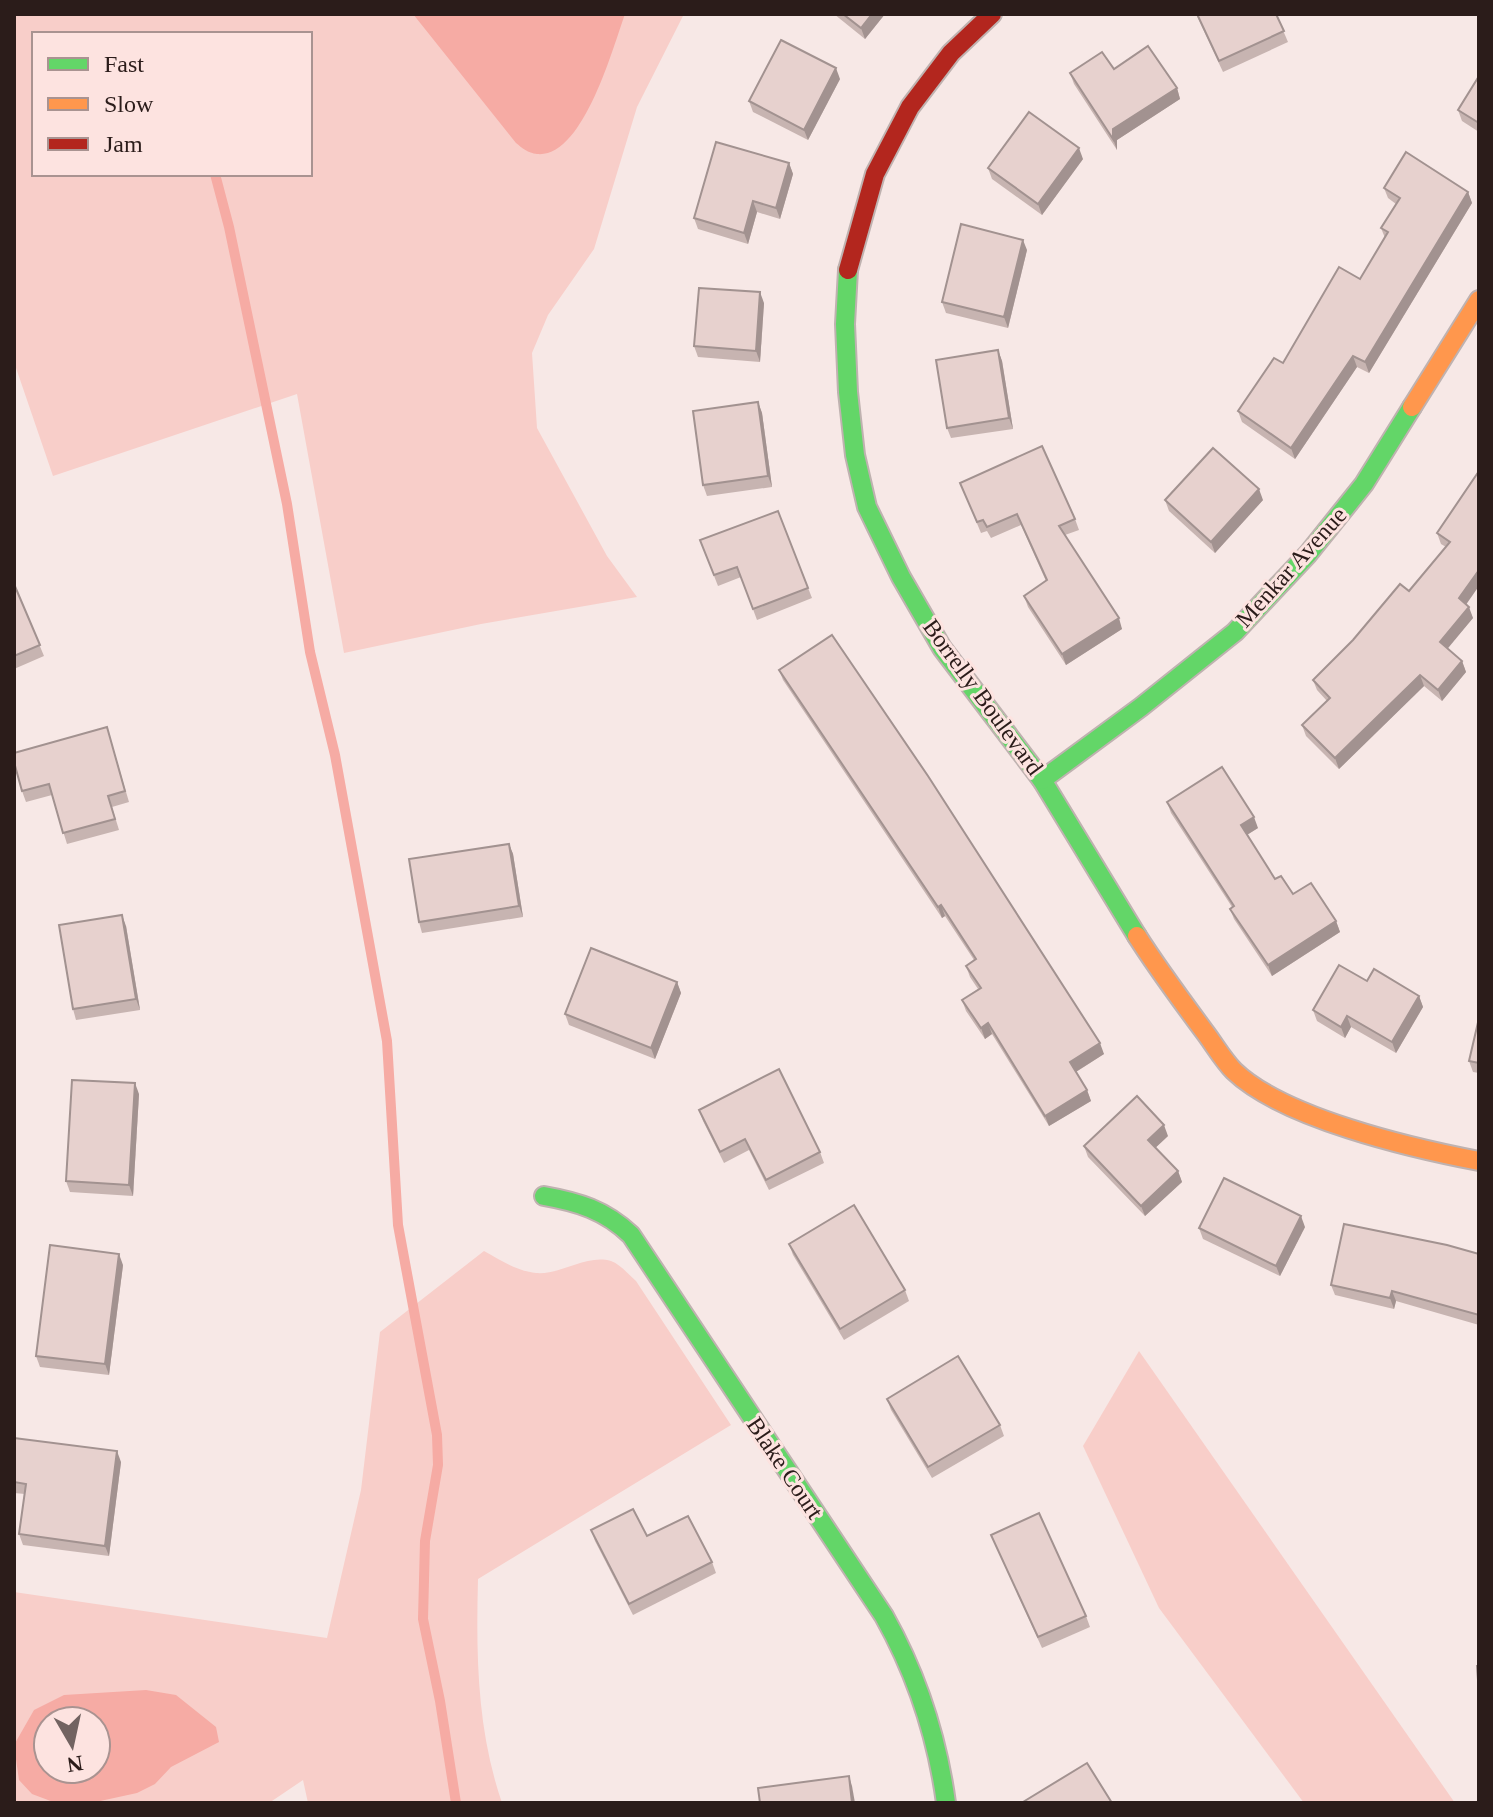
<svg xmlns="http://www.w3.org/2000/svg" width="1493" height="1817" font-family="Georgia,serif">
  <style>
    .green { fill: #f8cec9; fill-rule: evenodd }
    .water { fill: #f6aba4; fill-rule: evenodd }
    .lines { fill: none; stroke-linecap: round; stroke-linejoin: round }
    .stream { stroke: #f6aba4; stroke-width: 10 }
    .fast-casing { stroke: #bfb2b0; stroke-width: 22 }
    .slow-casing { stroke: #bfb2b0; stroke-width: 22 }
    .jam-casing { stroke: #bfb2b0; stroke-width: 22 }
    .fast { stroke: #63d668; stroke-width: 18 }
    .slow { stroke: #ff974d; stroke-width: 18 }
    .jam { stroke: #b3261e; stroke-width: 18 }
    .wall { fill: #c7b4b1 }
    .shaded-wall { fill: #a29290 }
    .building { fill: #e7d1ce; stroke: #a29290; stroke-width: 2 }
    .labels { text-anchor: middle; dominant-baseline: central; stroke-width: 6; stroke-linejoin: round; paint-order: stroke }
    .street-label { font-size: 24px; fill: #2b1c1a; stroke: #fde3e0 }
  </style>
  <rect width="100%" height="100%" fill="#f7e8e6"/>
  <g class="green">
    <path d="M14,14H684L637,107L594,249L548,315L532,353L537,428L607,556L637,597L481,624L344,653L297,394L53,476L14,362ZM34,34H310V174H34Z"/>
    <path d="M484,1251C500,1260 517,1271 536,1273C562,1275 586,1254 611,1261C620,1264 629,1275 636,1281L731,1425L478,1579C476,1656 477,1730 502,1803H308L303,1780L269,1803H14V1592L327,1638L361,1490L380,1332ZM48,1721H96V1769H48Z"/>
    <path d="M1139,1351L1455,1803H1304L1159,1608L1083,1446Z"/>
  </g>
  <g class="water">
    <path d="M413,14H625C613,47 583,159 537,154C528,153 522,148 516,143Z"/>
    <path d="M146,1690L176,1695L216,1727L219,1742L171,1767L155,1784L137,1793L91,1803H56L32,1794L19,1780L14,1745L34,1710L64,1695ZM48,1721H96V1769H48Z"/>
  </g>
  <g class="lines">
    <path class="stream" d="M215,174L229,227L287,504L310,652L335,755L387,1041L398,1225L437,1435L438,1465L425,1541L423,1619L440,1701L456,1803"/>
    <g class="fast-casing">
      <g id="fast">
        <path d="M848,270L845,324L848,392L855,455L867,507L901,577L942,648L1042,780L1137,936"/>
        <path d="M1042,780L1141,707L1235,632L1308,554L1364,484L1412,407"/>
        <path d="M544,1196C578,1202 605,1210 631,1235L884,1616C917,1675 937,1736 946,1803"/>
      </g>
    </g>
    <g class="slow-casing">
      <g id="slow">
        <path d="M1412,407L1479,300"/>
        <path d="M1137,936C1158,969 1181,1000 1204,1031C1214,1044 1223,1060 1234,1071C1283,1118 1411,1148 1479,1161"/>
      </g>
    </g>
    <g class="jam-casing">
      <path id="jam" d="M848,270L875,174L910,107L951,53L992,14"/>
    </g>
    <use href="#fast" class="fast"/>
    <use href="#slow" class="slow"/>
    <use href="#jam" class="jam"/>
  </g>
  <g class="wall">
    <path d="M834,14H885L865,39Z"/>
    <path d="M1196,14H1276L1288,42L1223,72Z"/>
    <path d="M1114,69L1177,88L1180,99L1117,140V150L1074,84L1070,73Z"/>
    <path d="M1479,76V132L1462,121L1458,110Z"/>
    <path d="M840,79L808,140L753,112L749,101Z"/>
    <path d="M1083,159L1042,215L992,179L988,168Z"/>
    <path d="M789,163L793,174L780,219L757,212L748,244L698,229L694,218Z"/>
    <path d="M1384,188L1468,192L1472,203L1369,373L1357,367L1295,459L1242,422L1238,411L1360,279L1385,238L1381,228L1396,204L1388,198Z"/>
    <path d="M1027,250L1008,328L946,313L942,302Z"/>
    <path d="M764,303L760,362L698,357L694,346Z"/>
    <path d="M998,350L1002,361L1013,429L951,438L947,428Z"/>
    <path d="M758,402L762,413L772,487L707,496L703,485Z"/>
    <path d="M1479,471L1466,604L1473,618L1447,648L1462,661L1466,672L1442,701L1424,686L1339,769L1306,736L1302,725L1327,701L1317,690L1313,680L1409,591L1446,547L1441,544L1437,533Z"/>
    <path d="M960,483L1075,519L1079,530L1065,535L1122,629L1066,665L1028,607L1024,596L1046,581L1021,525L991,538L987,531L981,533Z"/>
    <path d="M1165,500H1263L1215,553L1169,511Z"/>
    <path d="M778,511L812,598L757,620L741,577L718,586L700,540Z"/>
    <path d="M14,584L44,656L14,669Z"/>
    <path d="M779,670L1104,1054L1076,1072L1087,1090L1091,1101L1049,1126L992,1034L985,1039L966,1011L962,1000L978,989L970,977L966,966L974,960L945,916L942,918L783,680Z"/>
    <path d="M107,727L129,802L112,807L119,830L67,844L52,795L26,802L22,791Z"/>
    <path d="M1167,802L1258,828L1247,835L1275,879L1293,894L1336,921L1340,932L1272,976L1234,919L1230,909L1232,907L1171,813Z"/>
    <path d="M509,844L513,854L523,917L422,933L419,922Z"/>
    <path d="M126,926L140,1010L76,1020L73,1009Z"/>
    <path d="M1367,981L1419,996L1423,1007L1396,1053L1351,1027L1345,1038L1317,1021L1313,1010Z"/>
    <path d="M677,982L681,993L655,1059L569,1025L565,1014Z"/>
    <path d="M1479,1018V1073L1473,1072L1469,1061Z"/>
    <path d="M139,1094L133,1196L70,1192L66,1181Z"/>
    <path d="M699,1110L820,1152L824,1163L769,1190L749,1150L724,1163L703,1121Z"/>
    <path d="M1168,1136L1155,1148L1178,1171L1182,1182L1145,1216L1088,1157L1084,1146Z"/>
    <path d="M1305,1227L1280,1276L1203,1239L1199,1228Z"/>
    <path d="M789,1244L905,1290L909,1301L844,1340L793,1255Z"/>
    <path d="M1479,1254V1325L1396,1301L1394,1309L1335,1295L1331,1285Z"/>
    <path d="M123,1265L109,1375L40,1367L36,1356Z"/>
    <path d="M887,1399L1000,1425L1004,1436L932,1478L891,1410Z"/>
    <path d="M14,1438L121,1462L109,1556L23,1545L19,1534L25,1494L14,1493Z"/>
    <path d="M591,1530L647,1536L712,1562L716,1573L633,1615L595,1541Z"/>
    <path d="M991,1535L1086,1616L1090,1627L1042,1648Z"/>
  </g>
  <g class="shaded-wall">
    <path d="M872,14H885L865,39L861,28Z"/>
    <path d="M836,68L840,79L808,140L804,130Z"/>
    <path d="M1177,88L1180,99L1117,140V150L1113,139V129Z"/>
    <path d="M1079,148L1083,159L1042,215L1038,204Z"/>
    <path d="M789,163L793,174L780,219L776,208Z"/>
    <path d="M1468,192L1472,203L1369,373L1365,362Z"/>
    <path d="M753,201L757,212L748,244L744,233Z"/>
    <path d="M1023,240L1027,250L1008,328L1004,317Z"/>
    <path d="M760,292L764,303L760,362L756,351Z"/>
    <path d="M998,350L1002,361L1013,429L1009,418Z"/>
    <path d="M1353,356L1357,367L1295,459L1291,448Z"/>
    <path d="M758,402L762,413L772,487L768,476Z"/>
    <path d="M1259,489L1263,500L1215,553L1211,542Z"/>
    <path d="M1479,570V586L1463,609L1459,598Z"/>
    <path d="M1469,607L1473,618L1444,653L1440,642Z"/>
    <path d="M1119,618L1122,629L1066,665L1062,654Z"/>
    <path d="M1462,661L1466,672L1442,701L1438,690Z"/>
    <path d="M1420,675L1424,686L1339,769L1335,758Z"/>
    <path d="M1254,817L1258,828L1245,836L1241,825Z"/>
    <path d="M509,844L513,854L523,917L519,906Z"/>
    <path d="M941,905L945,916L942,918L938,907Z"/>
    <path d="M122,915L126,926L140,1010L136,999Z"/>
    <path d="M1336,921L1340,932L1272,976L1268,965Z"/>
    <path d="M677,982L681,993L655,1059L651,1048Z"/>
    <path d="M1419,996L1423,1007L1396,1053L1392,1042Z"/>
    <path d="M1347,1016L1351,1027L1345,1038L1341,1027Z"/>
    <path d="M988,1023L992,1034L985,1039L981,1028Z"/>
    <path d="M1100,1043L1104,1054L1074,1073L1070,1062Z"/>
    <path d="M135,1083L139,1094L133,1196L129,1185Z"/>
    <path d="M1087,1090L1091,1101L1049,1126L1045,1116Z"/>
    <path d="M1164,1125L1168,1136L1152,1151L1148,1140Z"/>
    <path d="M1178,1171L1182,1182L1145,1216L1141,1206Z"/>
    <path d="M1301,1216L1305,1227L1280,1276L1276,1266Z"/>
    <path d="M119,1254L123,1265L109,1375L105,1364Z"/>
    <path d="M1392,1291L1396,1301L1394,1309L1390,1298Z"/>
    <path d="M117,1451L121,1462L109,1556L105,1546Z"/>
    <path d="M849,1776L852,1786L855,1803H852Z"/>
  </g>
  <g class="building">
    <path d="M843,14H872L861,28Z"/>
    <path d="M1197,14H1276L1284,31L1219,61Z"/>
    <path d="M781,40L836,68L804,130L749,101Z"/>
    <path d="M1148,46L1177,88L1113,129V139L1070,73L1102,52L1114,69Z"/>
    <path d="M1479,76V123L1458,110Z"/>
    <path d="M1029,112L1079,148L1038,204L988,168Z"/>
    <path d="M716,142L789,163L776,208L753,201L744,233L694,218Z"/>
    <path d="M1406,152L1468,192L1365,362L1353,356L1291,448L1238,411L1274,358L1283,363L1339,267L1360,279L1388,232L1381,228L1400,198L1384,188Z"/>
    <path d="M961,224L1023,240L1004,317L942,302Z"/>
    <path d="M699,288L760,292L756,351L694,346Z"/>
    <path d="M998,350L1009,418L947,428L936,360Z"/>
    <path d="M758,402L768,476L703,485L693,411Z"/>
    <path d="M1042,446L1075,519L1059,526L1119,618L1062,654L1024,596L1047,580L1017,514L987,527L983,520L977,522L960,483Z"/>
    <path d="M1213,448L1259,489L1211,542L1165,500Z"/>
    <path d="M1479,471V570L1459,598L1469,607L1440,642L1462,661L1438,690L1420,675L1335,758L1302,725L1330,698L1313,680L1353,640L1400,584L1409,591L1450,542L1437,533Z"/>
    <path d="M778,511L808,588L753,609L737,567L714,575L700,540Z"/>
    <path d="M14,584L40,645L14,656Z"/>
    <path d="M832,635L928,776L1100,1043L1070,1062L1087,1090L1045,1116L988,1023L981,1028L962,1000L981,988L966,966L976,959L941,905L938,907L779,670Z"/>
    <path d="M107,727L125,791L108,796L115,819L63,833L49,784L22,791L14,762V753Z"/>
    <path d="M1222,767L1254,817L1241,825L1275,879L1281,876L1293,894L1311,883L1336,921L1268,965L1230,909L1234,906L1167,802Z"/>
    <path d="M509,844L519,906L419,922L409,859Z"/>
    <path d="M122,915L136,999L73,1009L59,925Z"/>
    <path d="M591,948L677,982L651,1048L565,1014Z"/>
    <path d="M1339,965L1367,981L1374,969L1419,996L1392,1042L1347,1016L1341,1027L1313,1010Z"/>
    <path d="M1479,1018V1063L1469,1061Z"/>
    <path d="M779,1069L820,1152L766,1180L745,1139L720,1152L699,1110Z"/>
    <path d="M72,1080L135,1083L129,1185L66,1181Z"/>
    <path d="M1137,1096L1164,1125L1148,1140L1178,1171L1141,1206L1084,1146Z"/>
    <path d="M1224,1178L1301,1216L1276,1266L1199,1228Z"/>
    <path d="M854,1205L905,1290L840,1329L789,1244Z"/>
    <path d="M1344,1224L1447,1245L1479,1254V1315L1392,1291L1390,1298L1331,1285Z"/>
    <path d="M50,1245L119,1254L105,1364L36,1356Z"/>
    <path d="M958,1356L1000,1425L928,1467L887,1399Z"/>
    <path d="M14,1438L117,1451L105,1546L19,1534L26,1484L14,1482Z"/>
    <path d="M633,1509L647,1536L688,1516L712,1562L629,1604L591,1530Z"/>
    <path d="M1039,1513L1086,1616L1038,1637L991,1535Z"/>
    <path d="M1477,1666H1479V1694Z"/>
    <path d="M1087,1763L1112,1803H1023V1802Z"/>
    <path d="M849,1776L852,1803H760L758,1788Z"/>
  </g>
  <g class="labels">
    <g class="street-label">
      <text transform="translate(1291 567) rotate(-48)">Menkar Avenue</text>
      <text transform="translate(983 697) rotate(54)">Borrelly Boulevard</text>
      <text transform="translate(785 1468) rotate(56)">Blake Court</text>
    </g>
  </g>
  <rect width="1493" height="1817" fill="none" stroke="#2b1c1a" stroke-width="32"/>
  <rect x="32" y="32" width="280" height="144" fill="#fde3e0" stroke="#a99391" stroke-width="2"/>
  <rect x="48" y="58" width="40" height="12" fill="#63d668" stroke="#a99391" stroke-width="2"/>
  <text x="104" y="72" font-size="24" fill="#2b1c1a">Fast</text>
  <rect x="48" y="98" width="40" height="12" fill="#ff974d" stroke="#a99391" stroke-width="2"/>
  <text x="104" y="112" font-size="24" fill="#2b1c1a">Slow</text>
  <rect x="48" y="138" width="40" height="12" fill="#b3261e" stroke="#a99391" stroke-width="2"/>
  <text x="104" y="152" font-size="24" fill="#2b1c1a">Jam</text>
  <g transform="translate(72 1745) rotate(171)"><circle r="38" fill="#fde3e0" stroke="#a99391" stroke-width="2"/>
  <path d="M0-6L14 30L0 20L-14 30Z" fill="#726361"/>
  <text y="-12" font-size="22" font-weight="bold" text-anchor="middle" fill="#2b1c1a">N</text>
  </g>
</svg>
